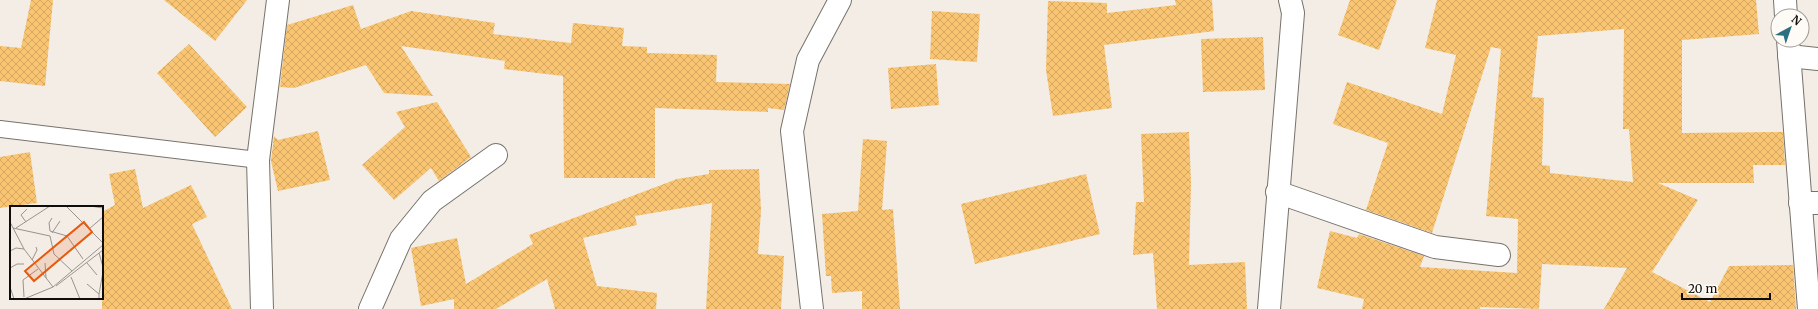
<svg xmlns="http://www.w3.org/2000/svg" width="1818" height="309" font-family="Merriweather,serif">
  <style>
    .building { fill: url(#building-cross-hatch); fill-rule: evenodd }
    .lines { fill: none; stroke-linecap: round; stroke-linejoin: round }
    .service-casing { stroke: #77726b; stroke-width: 18 }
    .minor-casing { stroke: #77726b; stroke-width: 24 }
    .service { stroke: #fff; stroke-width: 16 }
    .minor { stroke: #fff; stroke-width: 22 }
    .inset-road { fill: none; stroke: #98938e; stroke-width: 1 }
    .view { fill: #e8590c; fill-opacity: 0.15; stroke: #e8590c; stroke-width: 2 }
    .inset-edge { fill: none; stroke: #0f0d0b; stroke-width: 2 }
  </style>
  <defs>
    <pattern id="building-cross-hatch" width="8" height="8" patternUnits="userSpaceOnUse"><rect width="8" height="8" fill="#fac572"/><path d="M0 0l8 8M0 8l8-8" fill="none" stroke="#d5a861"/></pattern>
  </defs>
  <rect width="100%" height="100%" fill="#f3ede5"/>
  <g class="building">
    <path d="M31,0H53L45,86L0,81V46L21,48Z"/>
    <path d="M164,0H247L215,41Z"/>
    <path d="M1175,0H1212L1214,31L1104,45L1112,108L1053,116L1046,70L1048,1L1107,3V13L1176,5Z"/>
    <path d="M1350,0H1397L1379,50L1338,35Z"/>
    <path d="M1437,0H1756L1759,34L1682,40V133L1783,132L1785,165H1753L1754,183H1658L1698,200L1652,272L1710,302L1729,266L1793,265L1796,309H1604L1627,268L1542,264L1539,309L1480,307V309H1362L1364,299L1317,288L1330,231L1357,238L1359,234L1424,256L1420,267L1517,273L1518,219L1486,216L1501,49L1491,47L1432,233L1366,210L1388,143L1333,124L1347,82L1442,114L1456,55L1425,48ZM1624,29L1623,129H1629L1633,182L1550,173V166L1542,165L1544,98L1532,97L1538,36Z"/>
    <path d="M353,5L361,29L411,11L495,23L493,34L571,43L573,23L624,28L622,46L647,47V53L717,55L716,82L790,84L784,110L768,108V112L655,108V178H564L563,76L504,69L505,61L401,46L433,96L384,93L366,65L294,88L280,87L287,25Z"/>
    <path d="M932,11L980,14L977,62L930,59Z"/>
    <path d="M1263,37L1265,90L1203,92L1201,39Z"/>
    <path d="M189,44L247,107L215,137L157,73Z"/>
    <path d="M936,64L939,105L891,109L888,68Z"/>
    <path d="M437,102L471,157L439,181L431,168L394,200L362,165L405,127L396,112Z"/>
    <path d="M318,131L330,180L278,191L271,161L274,136L278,140Z"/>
    <path d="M1189,132L1191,183L1189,265L1245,262L1247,309H1157L1153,253L1133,255L1136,202H1144L1141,134Z"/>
    <path d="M863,139L887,141L882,210L893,209L900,309H862V291L832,293L831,276H826L822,214L858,211Z"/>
    <path d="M30,152L37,203L0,208V157Z"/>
    <path d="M135,169L143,208L191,185L207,217L192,224L232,309H102V212L115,205L109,174Z"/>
    <path d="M759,169L761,211L758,254L784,256L781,309H706L712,203L635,216L637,225L583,238L597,286L657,293L656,309H555L547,279L496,309H454V299L421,306L411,248L457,238L466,284L533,244L529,235L677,179L709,174V170Z"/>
    <path d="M1086,174L1100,234L975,264L961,204Z"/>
  </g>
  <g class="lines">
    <g class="service-casing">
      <path id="service" d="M0,129L258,160"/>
    </g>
    <g class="minor-casing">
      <g id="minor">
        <path d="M1785,0L1786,16"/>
        <path d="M1788,40L1809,309"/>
        <path d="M1789,56L1818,59"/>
        <path d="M1277,192L1435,247L1499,255"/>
        <path d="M1800,203H1818"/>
        <path d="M262,309L258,160L278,0"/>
        <path d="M370,309L401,239L432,201L496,155"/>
        <path d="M812,309L792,131L808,60L840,0"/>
        <path d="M1269,309L1293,13L1290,0"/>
      </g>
    </g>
    <use href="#service" class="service"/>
    <use href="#minor" class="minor"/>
  </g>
  <g transform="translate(10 206)">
    <rect width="93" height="93" fill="#f3ede5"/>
    <path class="inset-road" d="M56,0L93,37M80,0L93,2M42,12L39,17L40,25L57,30L73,53M0,16L14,43L43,81M16,16L11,9L17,3M3,22L40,30L44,48L62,65M6,22L40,0M79,23L93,11M42,27L50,15M0,45L6,42L14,43M89,47L93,61M22,54L27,44L26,41M35,57L36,72M77,57L87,69M0,62L7,58H14M61,71L70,93M77,78L89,88V93M46,80L93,44M0,81L4,93M89,88L93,66M14,91L13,74L28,63M14,93L43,81L93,39"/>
    <path class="view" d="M74,16L82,26L24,75L15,65Z"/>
    <rect width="93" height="93" class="inset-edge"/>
  </g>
  <g transform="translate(1790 28) rotate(40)"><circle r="19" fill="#fefbf6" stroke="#9e9c98"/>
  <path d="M0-3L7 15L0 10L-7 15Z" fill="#2d6f81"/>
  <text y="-6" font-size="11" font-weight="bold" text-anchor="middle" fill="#0f0d0b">N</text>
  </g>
  <path d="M1682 293v6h88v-6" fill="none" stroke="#0f0d0b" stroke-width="2"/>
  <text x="1688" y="293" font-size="12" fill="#0f0d0b" stroke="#fefbf6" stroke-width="3" paint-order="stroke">20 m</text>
</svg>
